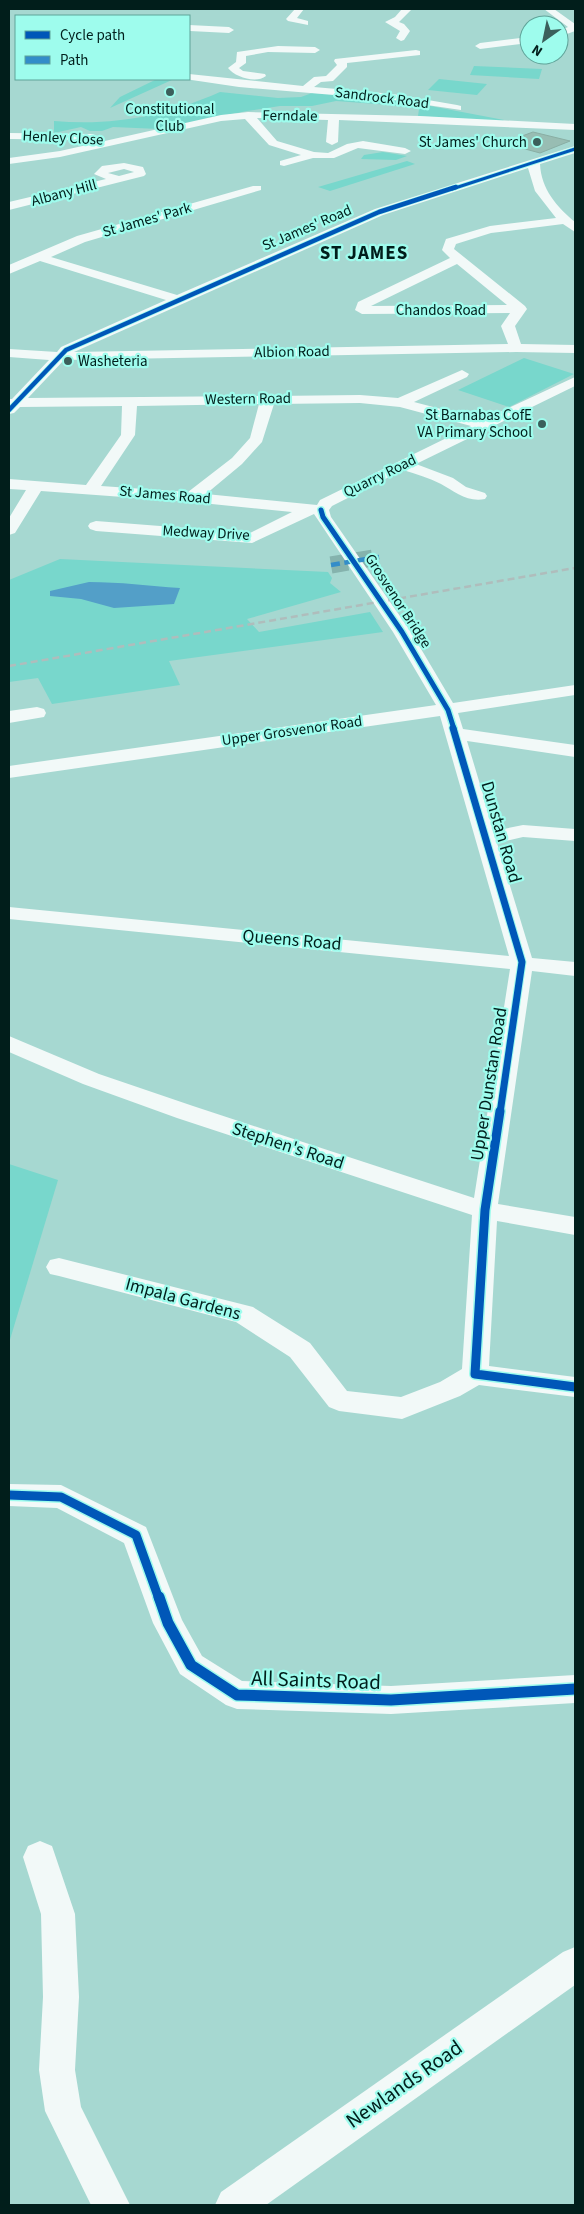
<svg xmlns="http://www.w3.org/2000/svg" width="584" height="2214" font-family="'Source Sans 3',sans-serif">
  <style>
    .green { fill: #78d7cc }
    .water { fill: #539fc8 }
    .building { fill: #98bdb3; stroke: #89aea4 }
    .lines { fill: none; stroke-linecap: round; stroke-linejoin: round }
    .minor-tunnel { stroke: #85b3ad; stroke-width: 17; stroke-dasharray: 17 8; stroke-linecap: butt }
    .minor { fill: #f2f9f8; fill-rule: evenodd }
    .rail { stroke: #afbdbc; stroke-width: 2.5; stroke-dasharray: 7 4; stroke-linecap: butt }
    .quiet { stroke: #338dc9; stroke-width: 4.5; stroke-dasharray: 9 4.5; stroke-linecap: butt }
    .cycleway-far5-casing { stroke: #9efced; stroke-width: 4.5 }
    .cycleway-far4-casing { stroke: #9efced; stroke-width: 6 }
    .cycleway-far3-casing { stroke: #9efced; stroke-width: 8 }
    .cycleway-far2-casing { stroke: #9efced; stroke-width: 9 }
    .cycleway-far1-casing { stroke: #9efced; stroke-width: 12 }
    .cycleway-casing { stroke: #9efced; stroke-width: 14 }
    .cycleway-far5 { stroke: #0057b8; stroke-width: 3 }
    .cycleway-far4 { stroke: #0057b8; stroke-width: 4.5 }
    .cycleway-far3 { stroke: #0057b8; stroke-width: 5 }
    .cycleway-far2 { stroke: #0057b8; stroke-width: 7 }
    .cycleway-far1 { stroke: #0057b8; stroke-width: 9 }
    .cycleway { stroke: #0057b8; stroke-width: 11 }
    .poi-dot { fill: #3b5f5b; stroke: #9efced; stroke-width: 2 }
    .labels { text-anchor: middle; dominant-baseline: central; stroke-width: 4.5; stroke-linejoin: round; paint-order: stroke }
    .far-street-label { font-size: 15px; fill: #011e1b; stroke: #9efced }
    .far-poi-label { font-size: 15px; fill: #011e1b; stroke: #9efced; text-anchor: end }
    .street-label { font-size: 18px; fill: #011e1b; stroke: #9efced }
    .far-district-label { font-size: 19px; font-weight: bold; letter-spacing: 1px; fill: #011e1b; stroke: #9efced }
    .near-street-label { font-size: 21px; fill: #011e1b; stroke: #9efced }
  </style>
  <rect width="100%" height="100%" fill="#a6d8d1"/>
  <g class="green">
    <path d="M474,66L542,69L539,79L470,75Z"/>
    <path d="M157,79H174L110,108L120,97Z"/>
    <path d="M439,79L487,84L477,95L428,90Z"/>
    <path d="M220,92L278,98L301,97L312,93L363,96L399,100L504,120L501,122L418,116L419,109L390,105L336,101L312,106H280L247,111L159,129L113,127L102,131H90L81,127L54,133V121C114,126 165,116 220,92Z"/>
    <path d="M383,152L407,156L396,160L361,159L364,155Z"/>
    <path d="M407,161L415,164L330,191L318,187Z"/>
    <path d="M524,358L574,374L509,407L458,390Z"/>
    <path d="M60,559L328,572L332,578L330,583L341,592L247,619L259,632L370,612L383,632L169,661L180,685L52,704L38,678L9,682V580Z"/>
    <path d="M9,1164L58,1180L9,1343Z"/>
  </g>
  <path class="water" d="M89,582C120,582 149,586 180,588L174,604L114,608L81,599L50,596V591Z"/>
  <path class="building" d="M533,132L570,141L540,153L503,143Z"/>
  <g class="lines">
    <path class="minor-tunnel" d="M331,565L379,557"/>
    <g class="minor">
      <path d="M295,9H304L297,18L308,21V25L288,21L286,19Z"/>
      <path d="M402,9H412L399,22L404,24L410,31L404,40L401,41L396,38L400,31L385,22L395,17Z"/>
      <path d="M544,9H554L575,24V31L559,37V31L568,27Z"/>
      <path d="M189,25L229,27L234,30L229,33L190,31Z"/>
      <path d="M529,37V43L480,49L475,46L480,43Z"/>
      <path d="M278,46L315,47L320,50L315,53L268,52L246,56V63L239,68L243,71L265,74L266,76C256,84 235,77 228,68L236,62L237,52Z"/>
      <path d="M416,50L420,51V55L347,63V67L333,81L321,82L314,87L393,94L457,105L461,106V110L393,100L239,87L185,79H189V74L303,86L314,77L326,76L337,65L334,61L335,59Z"/>
      <path d="M248,112L420,116L575,124V130L339,120L338,142L332,145L326,142L328,120L257,118L277,141L314,152L328,153L347,144L363,141L405,148L411,151L405,154L358,148L334,158H313L284,166L280,165V161L301,155L269,145L245,119L221,121L60,157L9,164V158L60,151L221,115Z"/>
      <path d="M9,133L93,134L99,137L93,140L11,139H9Z"/>
      <path d="M575,146V153L540,164C541,189 557,207 575,222V232L563,224L491,233L456,244L454,249L525,306L527,309L515,326L521,344L575,345V353L516,352L64,360L28,398L262,396L268,394L274,396L360,395L398,398L462,370L469,374L467,377L414,402L483,420L575,377V386L416,464L453,478L466,487L485,493L487,496L485,499C468,503 454,491 441,484C429,478 416,474 403,470L332,506L329,510L331,517L411,632L453,703L575,685V695L458,713L463,729L575,745V757L467,741L494,831L523,825L575,829V841L523,837L497,843L532,958L575,962V976L532,971L498,1204L575,1217V1235L497,1221L489,1366L575,1377V1397L479,1385L460,1396L402,1419L339,1411L329,1407L290,1357L236,1322L59,1276L50,1274L46,1267L50,1260L59,1258L253,1307L310,1343L347,1391L401,1397L440,1382L462,1369L472,1215L177,1118L83,1084L9,1052V1036L99,1074L193,1106L474,1198L510,969L9,919V907L509,956L440,716L9,778V766L436,705L393,632L314,514L252,543L96,531L90,529L88,526L90,523L96,521L250,533L292,512L192,502L41,491L15,533L9,535V518L26,490L9,489V479L86,485L121,435L122,406L20,407L14,413L9,414V399H12L49,360L9,357V349L57,352L61,347L166,300L40,261L9,274V265L77,236L253,186H261V190L85,242L51,257L177,295L375,209ZM528,168L535,191L556,218L490,226L446,239L442,250L450,258L358,302L355,310L362,314L510,313L501,326L508,344L74,352L383,215ZM457,264L507,305L371,306ZM360,403L400,407L471,426L320,500L317,505L206,494L242,464L262,442L274,404ZM259,404L250,438L232,458L188,492L101,486L135,435L137,406Z"/>
      <path d="M124,163L143,167L146,174L144,176L9,210V202L106,179L94,174L102,166ZM124,169L134,172L119,176L108,173Z"/>
      <path d="M37,707L44,709L46,713L44,717L9,723V711Z"/>
      <path d="M9,1484L61,1485L146,1527L182,1620L202,1656L242,1681L391,1686L575,1675V1703L391,1714L237,1709L226,1705L180,1674L153,1623L124,1543L57,1508L9,1506Z"/>
      <path d="M40,1841L52,1846L75,1914L79,1997L75,2070L81,2107L130,2205H91L45,2111L39,2070L43,1997L41,1914L23,1857L28,1846Z"/>
      <path d="M575,1947V1985L266,2205H215L221,2192L563,1952Z"/>
    </g>
    <path class="rail" d="M9,666L575,568"/>
    <path class="quiet" d="M331,565L379,557"/>
    <g class="cycleway-far5-casing">
      <path id="cycleway-far5" d="M452,189L575,149"/>
    </g>
    <g class="cycleway-far4-casing">
      <path id="cycleway-far4" d="M9,410L66,350L379,212L456,187"/>
    </g>
    <g class="cycleway-far3-casing">
      <path id="cycleway-far3" d="M321,510L323,517L402,632L448,710L454,729"/>
    </g>
    <g class="cycleway-far2-casing">
      <path id="cycleway-far2" d="M453,728L522,962L500,1113"/>
    </g>
    <g class="cycleway-far1-casing">
      <g id="cycleway-far1">
        <path d="M500,1111L485,1210L475,1374L575,1387"/>
        <path d="M9,1495L61,1497L136,1535L159,1599"/>
      </g>
    </g>
    <g class="cycleway-casing">
      <path id="cycleway" d="M159,1597L168,1623L191,1665L237,1695L391,1700L575,1689"/>
    </g>
    <use href="#cycleway-far5" class="cycleway-far5"/>
    <use href="#cycleway-far4" class="cycleway-far4"/>
    <use href="#cycleway-far3" class="cycleway-far3"/>
    <use href="#cycleway-far2" class="cycleway-far2"/>
    <use href="#cycleway-far1" class="cycleway-far1"/>
    <use href="#cycleway" class="cycleway"/>
  </g>
  <g class="poi-dot">
    <circle cx="170" cy="92" r="5"/>
    <circle cx="537" cy="142" r="5"/>
    <circle cx="68" cy="361" r="5"/>
    <circle cx="542" cy="424" r="5"/>
  </g>
  <g class="labels">
    <g class="far-street-label">
      <text transform="translate(382 98) rotate(7)">Sandrock Road</text>
      <text transform="translate(290 116) rotate(1)">Ferndale</text>
      <text transform="translate(63 138) rotate(3)">Henley Close</text>
      <text transform="translate(64 193) rotate(-15)">Albany Hill</text>
      <text transform="translate(147 220) rotate(-16)">St James' Park</text>
      <text transform="translate(307 228) rotate(-23)">St James' Road</text>
      <text x="441" y="310">Chandos Road</text>
      <text transform="translate(292 352) rotate(-1)">Albion Road</text>
      <text transform="translate(248 399) rotate(-1)">Western Road</text>
      <text transform="translate(380 476) rotate(-26)">Quarry Road</text>
      <text transform="translate(165 495) rotate(5)">St James Road</text>
      <text transform="translate(206 533) rotate(3)">Medway Drive</text>
      <text transform="translate(398 601) rotate(57)">Grosvenor Bridge</text>
      <text transform="translate(292 731) rotate(-8)">Upper Grosvenor Road</text>
    </g>
    <g class="far-poi-label">
      <text x="170" y="109" text-anchor="middle">Constitutional<tspan x="170" dy="17">Club</tspan></text>
      <text x="527" y="142">St James' Church</text>
      <text x="78" y="361" text-anchor="start">Washeteria</text>
      <text x="532" y="415">St Barnabas CofE<tspan x="532" dy="17">VA Primary School</tspan></text>
    </g>
    <g class="street-label">
      <text transform="translate(501 832) rotate(74)">Dunstan Road</text>
      <text transform="translate(292 940) rotate(5)">Queens Road</text>
      <text transform="translate(489 1084) rotate(-81)">Upper Dunstan Road</text>
      <text transform="translate(288 1146) rotate(18)">Stephen's Road</text>
      <text transform="translate(183 1299) rotate(15)">Impala Gardens</text>
    </g>
    <g class="far-district-label">
      <text x="364" y="253">ST JAMES</text>
    </g>
    <g class="near-street-label">
      <text transform="translate(316 1680) rotate(2)">All Saints Road</text>
      <text transform="translate(404 2084) rotate(-35)">Newlands Road</text>
    </g>
  </g>
  <rect width="584" height="2214" fill="none" stroke="#011e1b" stroke-width="20"/>
  <rect x="15" y="15" width="175" height="65" fill="#9efced" stroke="#5fa399"/>
  <rect x="25" y="31" width="25" height="8" fill="#0057b8" stroke="#5fa399"/>
  <text x="60" y="40" font-size="15" fill="#011e1b">Cycle path</text>
  <rect x="25" y="56" width="25" height="8" fill="#338dc9" stroke="#5fa399"/>
  <text x="60" y="65" font-size="15" fill="#011e1b">Path</text>
  <g transform="translate(544 40) rotate(213)"><circle r="24" fill="#9efced" stroke="#5fa399"/>
  <path d="M0-4L9 19L0 12L-9 19Z" fill="#3b5f5b"/>
  <text y="-8" font-size="14" font-weight="bold" text-anchor="middle" fill="#011e1b">N</text>
  </g>
</svg>
